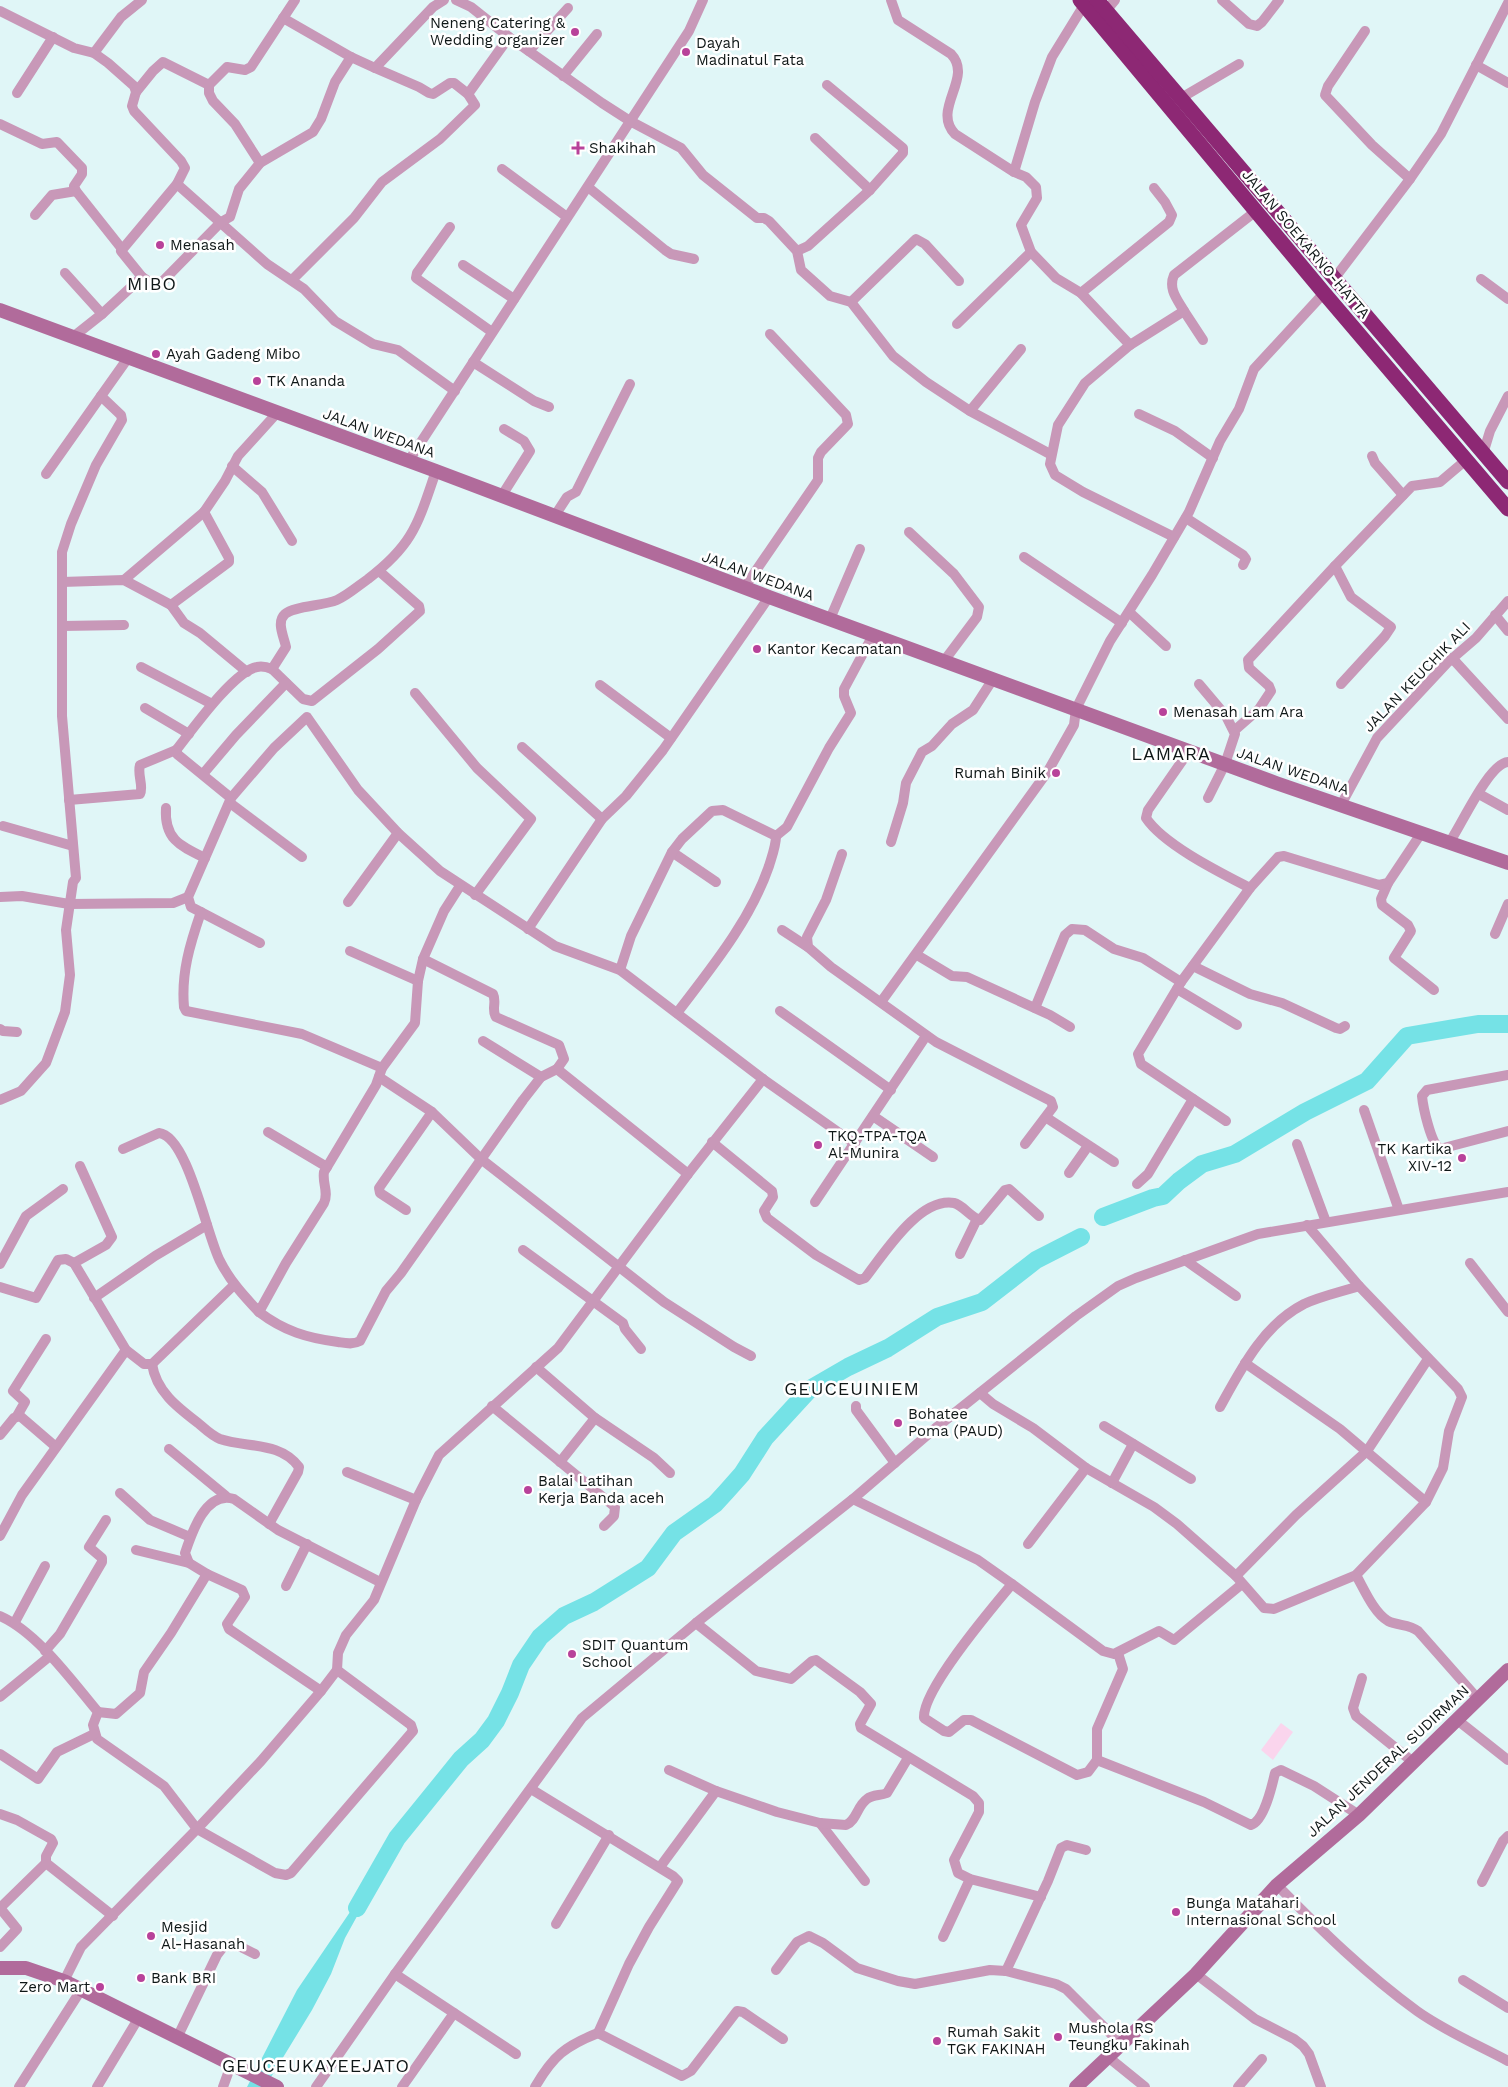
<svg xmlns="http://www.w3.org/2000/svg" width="1508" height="2087" font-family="'Work Sans',sans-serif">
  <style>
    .green { fill: #fad5ed }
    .water { fill: #75e2e6 }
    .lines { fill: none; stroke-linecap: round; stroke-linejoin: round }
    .river { stroke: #75e2e6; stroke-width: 18 }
    .street { stroke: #c898b8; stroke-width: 10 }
    .secondary { stroke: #b16b9b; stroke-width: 14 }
    .highway { stroke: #8d2874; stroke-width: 15 }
    .poi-dot { fill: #b8429a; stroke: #fff; stroke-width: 2 }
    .labels { text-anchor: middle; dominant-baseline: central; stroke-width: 5; stroke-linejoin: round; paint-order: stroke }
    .poi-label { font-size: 15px; fill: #0f1717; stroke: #fff; text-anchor: start }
    .street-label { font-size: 15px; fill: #0f1717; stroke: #fff }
    .quarter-label { font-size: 18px; letter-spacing: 1px; fill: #0f1717; stroke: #fff }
  </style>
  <rect width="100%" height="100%" fill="#e0f6f7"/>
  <path class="green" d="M1281,1723L1293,1732L1273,1760L1261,1750Z"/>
  <path class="water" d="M367,1887L371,1891L345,1938L331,1974L312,2010L265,2087H247L297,1990Z"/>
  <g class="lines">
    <g class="river">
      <path d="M1103,1217L1153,1198L1163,1196L1179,1181L1202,1164L1235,1154L1305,1112L1367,1081L1407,1036L1478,1024H1508"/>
      <path d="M357,1908L397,1838L461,1759L482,1740L496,1721L510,1693L521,1665L540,1637L564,1616L594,1602L648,1568L674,1533L715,1504L726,1492L742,1474L765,1438L810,1389L848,1367L888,1348L937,1317L982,1302L1036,1260L1081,1237"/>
    </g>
    <g class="street">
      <path d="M456,0L471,7L509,37L602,103L630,121L681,148L703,175L757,218H764L769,221L797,251L801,270L830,296L851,302L893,356L926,382L970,411L1050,454"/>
      <path d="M891,0L898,20L951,54C974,78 931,109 955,134L1014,172L1026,177L1036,187L1037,198L1021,225L1031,252L1056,278L1081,293L1130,345"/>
      <path d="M1222,0L1249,24L1257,26L1262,22L1279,0"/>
      <path d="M0,11L74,48L94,53L108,63L134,86L136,92L132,106L134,111L181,161L185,168L177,184L121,251L142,277L102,314L73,337"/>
      <path d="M1106,11L1115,0"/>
      <path d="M283,18L351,57L375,68L433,7L444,0"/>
      <path d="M1365,31L1328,86L1325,95L1372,145L1410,179"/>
      <path d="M529,51L568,8"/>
      <path d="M94,53L121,17L142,0"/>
      <path d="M1476,65L1508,83"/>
      <path d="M563,76L597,34"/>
      <path d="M136,92L153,71L163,62L209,85"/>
      <path d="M17,93L53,37"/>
      <path d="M468,94L509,37"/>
      <path d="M1181,98L1239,64"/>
      <path d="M0,124L42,144L57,142L82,168V174L74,186L76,191L122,249"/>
      <path d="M815,138L870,190"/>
      <path d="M260,163L235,124L213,101L209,93V85L227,67L245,70L251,67L295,0"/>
      <path d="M502,169L567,217"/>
      <path d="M1014,172L1035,102L1052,57L1084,5"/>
      <path d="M177,184L267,264L304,289L335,321L373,344L398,350L455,391"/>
      <path d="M588,187L665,250L671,254L694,259"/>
      <path d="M35,215L52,195L76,191"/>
      <path d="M450,227L417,273L416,278L492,332"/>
      <path d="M797,251L808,246L870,190L903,153V148L827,85"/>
      <path d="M463,265L514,299"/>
      <path d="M65,273L102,314"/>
      <path d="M142,277L151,283L160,284L221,222L230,217L239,189L260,163L313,132L321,119L335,82L351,57"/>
      <path d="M1334,279L1410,179L1441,134L1508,3"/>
      <path d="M1481,279L1508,299"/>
      <path d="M292,280L354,218L382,182L440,139L475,105L468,94L454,83H450L433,94L429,93L419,87L375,68"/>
      <path d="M1081,293L1169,222L1172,215L1165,202L1154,188"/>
      <path d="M851,302L916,239L925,244L959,281"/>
      <path d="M1184,311L1203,340"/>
      <path d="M957,324L1031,252"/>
      <path d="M473,362L534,401L549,407"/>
      <path d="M970,411L1021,349"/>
      <path d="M1139,414L1175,431L1213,458"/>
      <path d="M1483,454L1490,431L1508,396"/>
      <path d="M1372,456L1375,463L1403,495"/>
      <path d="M408,462L689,31L703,0"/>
      <path d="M232,466L262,492L292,541"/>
      <path d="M46,474L101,396"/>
      <path d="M501,497L530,451L524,441L504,429"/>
      <path d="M554,517L567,497L576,492L630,384"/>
      <path d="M1186,518L1243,555L1246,559L1243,565"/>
      <path d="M909,532L954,574L979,607L977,617L944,661"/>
      <path d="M1174,537L1083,492L1055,475L1050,464L1058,425L1085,383L1130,345L1184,311C1177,299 1168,289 1174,275L1256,211"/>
      <path d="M1024,557L1122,623"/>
      <path d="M124,580L204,512L225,481L238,456L277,413"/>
      <path d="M62,582L124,580L171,605L229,562V558L204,512"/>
      <path d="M744,588L818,480V458L821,452L848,424L846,415L770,334"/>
      <path d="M171,605L184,623L200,633L247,672"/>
      <path d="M1129,612L1166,646"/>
      <path d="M1495,615L1508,631"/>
      <path d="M830,619L860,549"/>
      <path d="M62,626L124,625"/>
      <path d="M1452,658L1508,719"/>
      <path d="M141,667L212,704"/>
      <path d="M272,669L303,699L312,701L378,649L420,611L419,606L379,571"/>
      <path d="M1199,684L1226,716L1235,734L1225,764L1208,798"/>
      <path d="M1341,684L1385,636L1391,627L1351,597L1335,566L1412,486L1440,482L1466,460"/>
      <path d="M600,685L671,738"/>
      <path d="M415,693L477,768L531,819L475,895"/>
      <path d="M145,708L189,734"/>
      <path d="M1235,730L1259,709L1271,691L1269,686L1249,668L1248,660L1335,566"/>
      <path d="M522,747L602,819"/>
      <path d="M1189,751L1148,810L1146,818C1164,845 1221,873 1250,888"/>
      <path d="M203,774L236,735L286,683"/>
      <path d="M1479,794L1508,810"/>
      <path d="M231,798L177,754V749C192,730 234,671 257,667C262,666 267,667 272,669L286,647C284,637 276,622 285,614C294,606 323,606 337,600C348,595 358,586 368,579C414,544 418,523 436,471"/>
      <path d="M69,800L140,794C144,786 137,775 140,765L176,750"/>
      <path d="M230,803L302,857"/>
      <path d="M1341,805L1377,738L1447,663L1476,638L1508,601"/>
      <path d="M166,808C164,839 180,846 205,858"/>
      <path d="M3,826L73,846"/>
      <path d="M891,842L903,803L906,783L922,752L932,746L952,724L973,710L993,679"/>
      <path d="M1449,843C1461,826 1489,763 1508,762"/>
      <path d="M672,852L716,882"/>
      <path d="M842,854L826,900L807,937L808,947L831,967L936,1042L1051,1101L1053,1107L1025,1144"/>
      <path d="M1388,883L1381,899L1382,905L1408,925L1411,931L1394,958L1434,990"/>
      <path d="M0,897L22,896L69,904L173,903L188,897"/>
      <path d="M348,902L398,833"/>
      <path d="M201,912C190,944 181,973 184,1007L186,1011L302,1034L382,1068"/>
      <path d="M528,929L602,819L626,796L663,750L769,597"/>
      <path d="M782,930L808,947"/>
      <path d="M1495,934L1508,904"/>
      <path d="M260,943L195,909L191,907L188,897L231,798L274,748L307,717L358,790L398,833L440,871L555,946L620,970L763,1079L855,1144"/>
      <path d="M350,951L418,981"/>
      <path d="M917,955L952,976L967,977L1050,1015L1070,1027"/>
      <path d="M423,959L493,994C497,1002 491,1010 496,1017L559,1045L564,1059L557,1069"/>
      <path d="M1193,966L1250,994L1282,1003L1336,1028L1340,1029L1345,1026"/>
      <path d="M620,970L631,936L672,852L682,839L712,811L723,810L776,836L787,827L829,748L851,713L844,696V689L873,635"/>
      <path d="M1177,989L1237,1025"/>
      <path d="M881,1002L1048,771L1074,725L1076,709L1110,641L1152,575L1189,512L1220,441L1239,409L1254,369L1324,293"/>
      <path d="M1035,1008L1065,935L1072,929L1085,930L1114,949L1143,958L1181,982"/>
      <path d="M780,1011L891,1090"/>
      <path d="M677,1013C712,967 750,921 769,866C772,856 776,846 776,836"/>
      <path d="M0,1029L3,1031L17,1032"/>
      <path d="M483,1041L541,1077"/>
      <path d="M1508,1075L1427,1090L1422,1096C1423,1107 1431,1144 1440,1149L1508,1131"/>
      <path d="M379,1077L432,1112L481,1159L664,1302L734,1347L751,1356"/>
      <path d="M0,1100L21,1091L46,1063L65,1012L70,975L66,930L73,882L76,878L62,716V552L71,524L96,465L122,420L121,415L101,396L128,358"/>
      <path d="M1364,1110L1399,1210"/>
      <path d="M873,1116L933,1157"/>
      <path d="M1047,1118L1114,1162"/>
      <path d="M1226,1121L1141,1064L1138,1054L1181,982L1250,888L1278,857L1284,856L1379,885L1388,883L1422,832"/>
      <path d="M268,1132L327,1167"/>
      <path d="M712,1142L772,1191L773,1197L764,1211L767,1218L816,1255L859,1280L865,1278C884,1254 919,1197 954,1203C963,1205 970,1217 980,1220L1005,1190L1009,1189L1039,1216"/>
      <path d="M1297,1144L1326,1222"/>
      <path d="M123,1149L159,1133C188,1136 207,1237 220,1261C230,1281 244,1296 259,1312L286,1263L324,1203C329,1192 322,1183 324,1172L376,1085L382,1068L415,1023L418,981L423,959L444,911L460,886"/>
      <path d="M80,1166L112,1237L106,1245L74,1263L126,1350L144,1364H152L234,1285"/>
      <path d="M1069,1173L1088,1146"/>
      <path d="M1137,1184L1148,1174L1193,1099"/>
      <path d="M815,1202L926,1036"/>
      <path d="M406,1210L380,1193L379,1188L432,1112"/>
      <path d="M523,1250L623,1323L625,1329L641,1349"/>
      <path d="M960,1254L977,1219"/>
      <path d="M1185,1260L1236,1296"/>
      <path d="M1470,1263L1508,1312"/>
      <path d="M0,1264L26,1216L63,1189"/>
      <path d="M0,1287L36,1298L58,1260L66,1259L74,1263"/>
      <path d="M94,1298L155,1256L207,1225"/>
      <path d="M259,1312C284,1331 307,1338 338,1342C345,1343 353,1345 360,1341L386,1291L401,1273L523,1100L541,1077L557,1069L688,1174"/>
      <path d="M1245,1363L1340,1429L1426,1502"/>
      <path d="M152,1364C156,1391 177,1407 198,1423C205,1429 212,1436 220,1439C246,1448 280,1441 299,1467L298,1472L269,1524"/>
      <path d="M536,1367L595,1418L654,1458L670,1473"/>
      <path d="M980,1393L993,1404L1033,1428L1086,1468L1154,1507L1177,1524L1236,1576L1264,1608L1274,1609L1356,1575L1426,1502L1443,1468L1449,1431L1462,1397L1458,1389L1359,1286L1307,1225"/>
      <path d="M492,1406L615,1507L614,1516L604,1526"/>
      <path d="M856,1406V1410L895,1463"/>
      <path d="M1220,1407C1241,1369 1263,1325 1304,1304C1321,1296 1341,1292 1359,1286"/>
      <path d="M17,1416L25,1402L13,1391L46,1339"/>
      <path d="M1104,1426L1191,1479"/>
      <path d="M0,1435L14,1418L20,1416L56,1447"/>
      <path d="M169,1449L226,1496"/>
      <path d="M560,1462L595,1418"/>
      <path d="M347,1472L416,1500"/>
      <path d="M1112,1483L1133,1444"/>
      <path d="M120,1493L150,1520L190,1537"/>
      <path d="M853,1499L978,1560L1012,1584C992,1608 922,1690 924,1718L944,1731L949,1732L964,1720H971L1077,1775L1088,1772L1097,1760L1204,1802L1251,1825C1264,1821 1272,1786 1275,1773L1281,1770L1314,1786L1359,1815"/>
      <path d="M0,1536L22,1495L126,1350"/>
      <path d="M1028,1544L1086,1468"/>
      <path d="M136,1550L189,1563L207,1574L242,1590L245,1597L227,1624L229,1629L321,1691"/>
      <path d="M189,1563L185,1553C192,1532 206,1490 234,1499L278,1530L380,1582"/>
      <path d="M1356,1575C1364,1589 1374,1613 1388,1621C1398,1626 1409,1624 1418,1631L1478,1699"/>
      <path d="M1236,1576L1296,1515L1367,1451L1428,1359"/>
      <path d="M1012,1584L1103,1651L1114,1654L1159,1631L1174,1640L1242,1584"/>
      <path d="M286,1586L307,1544"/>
      <path d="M0,1616C37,1632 72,1681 98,1712L93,1725L97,1739L164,1786L197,1829L275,1873L286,1875L291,1873L413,1731L411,1725L337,1670"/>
      <path d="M15,1622L45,1566"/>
      <path d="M696,1623L756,1671L791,1679L812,1661L816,1660L860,1692L871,1704L860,1724L861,1728L973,1796L979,1803V1812L954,1860L958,1873L970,1879L1041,1897"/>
      <path d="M45,1651L60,1634L102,1562V1558L89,1547L106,1520"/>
      <path d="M1362,1678L1353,1708L1356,1716L1413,1762"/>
      <path d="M0,1697L50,1656"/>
      <path d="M98,1712L116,1714L140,1693L144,1672L171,1633L207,1574"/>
      <path d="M1456,1719L1508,1760"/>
      <path d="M0,1754L38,1779L57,1752L94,1734"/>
      <path d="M1097,1760V1729L1123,1669L1118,1653"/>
      <path d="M669,1770L716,1791"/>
      <path d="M531,1789L673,1876L678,1881L649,1927L629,1964L598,2033L682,2076L691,2071L737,2011L743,2012L783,2039"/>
      <path d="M0,1814L17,1820L51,1839L53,1843L46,1856V1863L0,1908"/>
      <path d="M820,1823L865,1881"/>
      <path d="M46,1863L113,1916"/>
      <path d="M660,1867L716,1791L777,1812L820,1823L846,1825C857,1820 857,1806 867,1799C873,1794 880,1796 887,1793L908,1758"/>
      <path d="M1482,1882L1503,1841L1508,1836"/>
      <path d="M1277,1885C1321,1930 1366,1974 1417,2011C1445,2031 1478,2045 1508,2061"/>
      <path d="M0,1908L17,1929L0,1947"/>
      <path d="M556,1924L609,1835"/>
      <path d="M943,1937L970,1879"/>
      <path d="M776,1970L797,1942L809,1936L823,1943L857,1968L898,1981L915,1984L990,1970L1006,1971L1056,1984L1066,1989L1122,2045"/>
      <path d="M1006,1971L1048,1881L1061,1848L1067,1845L1086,1850"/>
      <path d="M395,1974L516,2054"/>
      <path d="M1196,1974L1255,2019L1294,2039L1303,2046L1309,2054L1321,2087"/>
      <path d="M1463,1980L1508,2008"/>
      <path d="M64,1981L81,1947L197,1829L261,1761L321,1691L337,1670L338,1653L346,1635L374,1600L416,1500L439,1455L558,1348L688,1174L763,1079"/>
      <path d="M177,2038L217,1955L224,1946L235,1944L255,1954"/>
      <path d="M1108,2057L1145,2087"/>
      <path d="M19,2087L81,1990"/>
      <path d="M97,2087L138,2019"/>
      <path d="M223,2087L231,2065"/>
      <path d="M316,2087L395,1974L582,1718L696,1623L853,1499L932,1431L1076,1316L1118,1286L1136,1278L1258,1234L1508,1192"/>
      <path d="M402,2087L454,2013"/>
      <path d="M535,2087C553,2056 565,2046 598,2033"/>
      <path d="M1238,2087L1262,2059"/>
    </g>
    <g class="secondary">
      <path d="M0,310L436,471L769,597L1276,783L1508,863"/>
      <path d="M0,1968H26L64,1981L277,2087"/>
      <path d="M1076,2087L1196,1974L1277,1885L1359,1815L1508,1670"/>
    </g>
    <g class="highway">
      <path d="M1080,0L1324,293L1508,509"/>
      <path d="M1097,0L1508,482"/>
    </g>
  </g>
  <g class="poi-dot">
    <circle cx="575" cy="32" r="5"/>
    <circle cx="686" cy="52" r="5"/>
    <path d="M575.5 140.5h5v5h5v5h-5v5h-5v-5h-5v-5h5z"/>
    <circle cx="160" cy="245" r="5"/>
    <circle cx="156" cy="354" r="5"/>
    <circle cx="257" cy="381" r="5"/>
    <circle cx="757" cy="649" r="5"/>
    <circle cx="1163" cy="712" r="5"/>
    <circle cx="1056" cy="773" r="5"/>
    <circle cx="818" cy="1145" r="5"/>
    <circle cx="1462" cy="1158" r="5"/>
    <circle cx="898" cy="1423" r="5"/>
    <circle cx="528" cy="1490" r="5"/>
    <circle cx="572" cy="1654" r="5"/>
    <circle cx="1176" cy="1912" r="5"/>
    <circle cx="151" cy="1936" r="5"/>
    <circle cx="141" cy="1978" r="5"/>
    <circle cx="100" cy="1987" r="5"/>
    <circle cx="1058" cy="2037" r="5"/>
    <circle cx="937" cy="2041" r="5"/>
  </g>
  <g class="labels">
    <g class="poi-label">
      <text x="565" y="23" text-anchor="end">Neneng Catering &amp;<tspan x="565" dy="17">Wedding organizer</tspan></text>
      <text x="696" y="43">Dayah<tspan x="696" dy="17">Madinatul Fata</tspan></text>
      <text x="589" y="148">Shakihah</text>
      <text x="170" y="245">Menasah</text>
      <text x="166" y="354">Ayah Gadeng Mibo</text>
      <text x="267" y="381">TK Ananda</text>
      <text x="767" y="649">Kantor Kecamatan</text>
      <text x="1173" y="712">Menasah Lam Ara</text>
      <text x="1046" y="773" text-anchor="end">Rumah Binik</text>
      <text x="828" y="1136">TKQ-TPA-TQA<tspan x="828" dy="17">Al-Munira</tspan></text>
      <text x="1452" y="1149" text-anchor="end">TK Kartika<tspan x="1452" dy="17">XIV-12</tspan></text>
      <text x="908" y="1414">Bohatee<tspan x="908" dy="17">Poma (PAUD)</tspan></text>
      <text x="538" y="1481">Balai Latihan<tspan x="538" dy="17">Kerja Banda aceh</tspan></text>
      <text x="582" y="1645">SDIT Quantum<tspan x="582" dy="17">School</tspan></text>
      <text x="1186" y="1903">Bunga Matahari<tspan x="1186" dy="17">Internasional School</tspan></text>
      <text x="161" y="1927">Mesjid<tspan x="161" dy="17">Al-Hasanah</tspan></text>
      <text x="151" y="1978">Bank BRI</text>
      <text x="90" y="1987" text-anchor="end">Zero Mart</text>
      <text x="1068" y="2028">Mushola RS<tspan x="1068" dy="17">Teungku Fakinah</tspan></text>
      <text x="947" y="2032">Rumah Sakit<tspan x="947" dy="17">TGK FAKINAH</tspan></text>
    </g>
    <g class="street-label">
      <text transform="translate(1306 244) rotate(50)">JALAN SOEKARNO-HATTA</text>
      <text transform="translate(379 433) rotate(20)">JALAN WEDANA</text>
      <text transform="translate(758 576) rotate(20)">JALAN WEDANA</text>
      <text transform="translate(1417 677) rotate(-46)">JALAN KEUCHIK ALI</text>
      <text transform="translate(1293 771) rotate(19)">JALAN WEDANA</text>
      <text transform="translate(1388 1761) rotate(-43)">JALAN JENDERAL SUDIRMAN</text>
    </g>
    <g class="quarter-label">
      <text x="152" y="283">MIBO</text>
      <text x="1171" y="753">LAMARA</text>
      <text x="852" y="1388">GEUCEUINIEM</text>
      <text x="316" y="2065">GEUCEUKAYEEJATO</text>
    </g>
  </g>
</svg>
